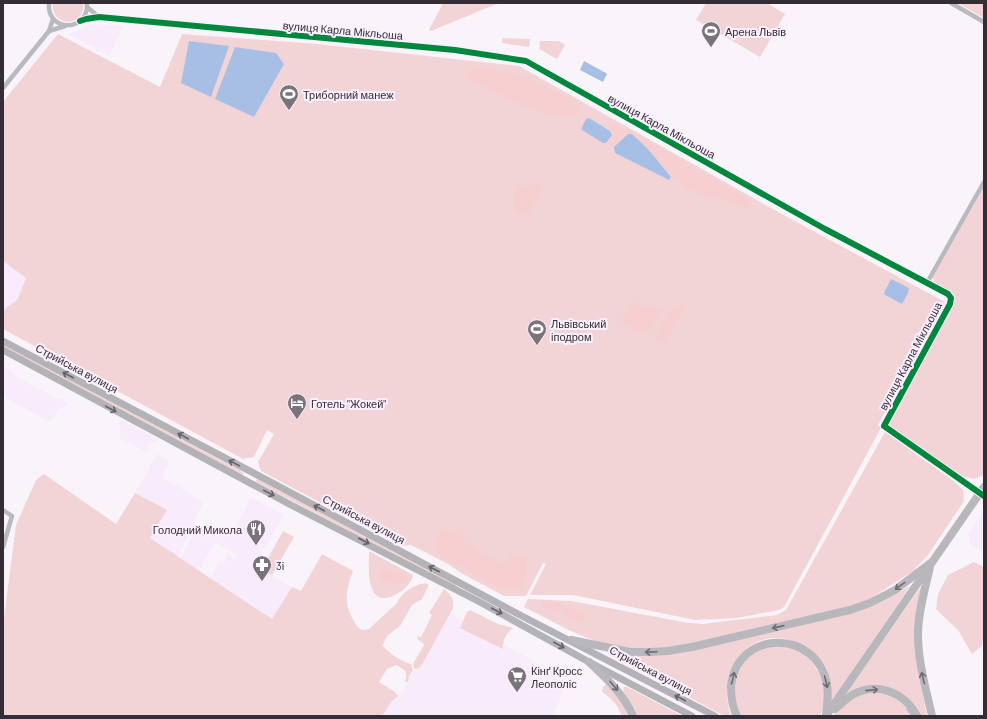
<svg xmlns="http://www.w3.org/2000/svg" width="987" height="719" font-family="Barlow,sans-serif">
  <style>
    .built { fill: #f8ebfb }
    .green { fill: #f2d4d6 }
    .forest { fill: #f8cfd1 }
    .water { fill: #a8bfe5 }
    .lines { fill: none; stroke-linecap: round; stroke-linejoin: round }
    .stream { stroke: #a8bfe5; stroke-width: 1.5 }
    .street { stroke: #bab9be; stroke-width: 4.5 }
    .primary { stroke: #b3b2b7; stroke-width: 7 }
    .highway { stroke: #b8b7bc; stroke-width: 8 }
    .cycleway-casing { stroke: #fbf0fe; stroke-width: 8 }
    .cycleway { stroke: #00873e; stroke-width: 6 }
    .oneway { stroke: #676269 }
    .oneway2 { stroke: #6f6b72 }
    .labels { text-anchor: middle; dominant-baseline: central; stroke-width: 4; stroke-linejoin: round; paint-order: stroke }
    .street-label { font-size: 11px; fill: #342d35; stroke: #fbf0fe }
    .poi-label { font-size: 11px; fill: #342d35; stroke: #fbf0fe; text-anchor: start }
  </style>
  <rect width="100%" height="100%" fill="#f9f4fa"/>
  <g class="built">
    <path d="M90,24L124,26L109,56L68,34L80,30Z"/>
    <path d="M3,261L27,278L18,299L6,308L3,313Z"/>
    <path d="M6,367L15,376L56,398L63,399L68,405L59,409L50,422L3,397V368Z"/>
    <path d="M120,419L157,439L155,442L150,443L145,451L120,438Z"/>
    <path d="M157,454L169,460L163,478L203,501L193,525L177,557L150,538L166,510L135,493Z"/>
    <path d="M251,497L282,514L283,517L255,565L292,587L273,619L210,578L219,562L223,564L228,555L235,559L237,555L215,542L199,571L180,559L195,531L206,537L212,526L230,537Z"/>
    <path d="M984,511V552L969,543V532Z"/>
    <path d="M450,613L556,674L561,682L562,691L560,700L552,716H382L392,701L405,689L411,673L421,666L423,663Z"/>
  </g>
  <g class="green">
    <path d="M53,3H83C86,28 50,28 53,3Z"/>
    <path d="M443,3H499L431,31L429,30Z"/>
    <path d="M706,3H767L785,14L760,57L696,20Z"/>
    <path d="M958,3H984V18Z"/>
    <path d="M58,34L160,87L182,34L317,44L519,66L778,212L945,302L878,425L881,428L784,607L779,610L737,618L695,620L573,595H530L546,564L543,563L526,596H504L461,573L448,564L411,545L402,546L261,471L258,462L274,434L267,430L254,457L243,459L3,329V313L6,308L18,299L26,278L3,261V102Z"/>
    <path d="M502,38L530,39L529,47L502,43Z"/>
    <path d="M540,41H559L565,45L557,59L539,49Z"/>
    <path d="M984,187V475L974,479L962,476L889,426L890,422L953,306C957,292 944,289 934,283L933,277Z"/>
    <path d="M3,344L243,472L244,474L241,475L3,348Z"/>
    <path d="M885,432L955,482L963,490L964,501L928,555L913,571L868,600L849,607C811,615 773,624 736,633C696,642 654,656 613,646C581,639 553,621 524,607L528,599L571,601L689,623L703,624L777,615L786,610Z"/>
    <path d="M44,474L116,524L135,493L167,510L150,538L272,619L292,587L301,591L322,554L353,571C346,589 343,604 354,621C356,625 358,628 362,630L369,629L397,603C400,594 418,581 428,584V587L422,599L412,605L400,626L387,636L383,645C385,651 404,663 411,664L413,670L409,676L408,682H405C408,670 405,670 396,665L387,669L379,682L395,692L398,696L392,701L382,716H3V626L16,525L36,480Z"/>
    <path d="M258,479L456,584L457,586H454L260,484L256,481V480Z"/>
    <path d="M283,531L294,537L272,575L262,569Z"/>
    <path d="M369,551L413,575C413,586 385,607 375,594C367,584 369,564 369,551Z"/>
    <path d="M974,562L984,567V633L982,646L972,654L958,630L936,609L938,594L948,575Z"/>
    <path d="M923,584L918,670L927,716H920L885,688L841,700Z"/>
    <path d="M910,586L831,703C830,692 831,680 827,670C823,660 815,653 806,648C757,616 714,666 731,716H724L607,653C636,657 657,657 686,652L846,615C869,607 890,598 910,586Z"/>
    <path d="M444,589C450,594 455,599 453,608L423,663L419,668L414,669L413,664L424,645L423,643L418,640L417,636L421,637L432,615L429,613Z"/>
    <path d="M470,610L500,625H502L513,628C506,634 503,639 503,649L460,628L467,612Z"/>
    <path d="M778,644C785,646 796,647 802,651C804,653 806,656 808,658C823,673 830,696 820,716H741C739,711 736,706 735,701C731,681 742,657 762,648C767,646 773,646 778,644Z"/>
    <path d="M608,683L621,699L628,716H622C618,705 611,698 602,692L603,687Z"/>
    <path d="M624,687H627L682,716H635L623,690Z"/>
    <path d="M869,691L892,693L915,716H833C846,702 851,698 869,691Z"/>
  </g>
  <g class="forest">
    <path d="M476,67L521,74L569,97L579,108L575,115C545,124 495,89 466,78Z"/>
    <path d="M616,123H617L753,201L746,209L716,197L713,200L682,186L679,179C659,173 650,137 626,132L611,147L608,143L615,135L609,127Z"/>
    <path d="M538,184H544C541,195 534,205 527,215C513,212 514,207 513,194L520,187Z"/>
    <path d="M634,301L639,306C648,307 655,305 664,307L653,327L646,333L636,331L621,322L628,307Z"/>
    <path d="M680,305L685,306L667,339L661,343L655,339L668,312Z"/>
    <path d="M443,529C448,530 453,531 458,534C462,537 466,542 470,545C477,551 499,564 507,562C509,560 509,558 510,557C514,552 521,556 525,559C528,568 526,581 522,589C507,590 490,585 477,577C474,575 471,571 468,569C463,567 458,566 453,564C435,556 429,545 443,529Z"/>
    <path d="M383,569C391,573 403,569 408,576L407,580C399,587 385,584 377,576V573L379,570Z"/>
    <path d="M542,601C546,602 550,603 553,603C559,603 561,600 566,606L570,607L574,610L582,612L585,616V621L578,623L565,616L562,611L542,608Z"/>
  </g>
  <g class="water">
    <path d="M189,41L229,46L211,97L181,83Z"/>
    <path d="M235,47L276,53L284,64L254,117L215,99Z"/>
    <path d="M584,61L606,73L607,74L603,82L580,70Z"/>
    <path d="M589,118L610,131L612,135L606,143H603L582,130V127L586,119Z"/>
    <path d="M628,134H632L648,149L671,177L669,180L615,153L614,147Z"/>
    <path d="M891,279L909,288L908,293L902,304L885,295L884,293Z"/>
  </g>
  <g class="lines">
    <path class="stream" d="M907,709L912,716"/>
    <g class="street">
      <path d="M49,3C46,32 89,33 87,3"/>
      <path d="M951,3L984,22"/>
      <path d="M87,7L99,17"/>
      <path d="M80,21L86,19L99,17L455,50L526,61L825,229L948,294L951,298L950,304L884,426L984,496"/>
      <path d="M49,31L65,26"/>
      <path d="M3,88L49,31L53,19"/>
      <path d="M927,283L984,182"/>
      <path d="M3,510L12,516L3,547"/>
    </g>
    <g class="primary">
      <path d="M3,341L282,488L518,614L715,716"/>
      <path d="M3,350L291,505L478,601L589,662L692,716"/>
    </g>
    <g class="highway">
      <path d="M930,567C925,589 918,612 918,634C918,662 926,689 932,716"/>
      <path d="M571,640L630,652H651L668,651L692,647L850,610L870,603L895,590L932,562"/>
      <path d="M589,662C606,678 623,693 633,716"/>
      <path d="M835,709C841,704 846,699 852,695C877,681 904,692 917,716"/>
      <path d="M737,716C732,707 731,696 731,686C737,628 818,629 827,685C829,695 827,705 826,715"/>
      <path d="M826,716L984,487"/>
    </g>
    <g class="cycleway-casing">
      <path id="cycleway" d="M80,21L86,19L99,17L455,50L526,61L825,229L948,294L951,298L950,304L884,426L984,496"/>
    </g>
    <use href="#cycleway" class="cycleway"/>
  </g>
  <defs><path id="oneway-shaft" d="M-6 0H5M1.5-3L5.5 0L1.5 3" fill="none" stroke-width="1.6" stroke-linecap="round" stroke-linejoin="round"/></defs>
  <g class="oneway">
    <use href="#oneway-shaft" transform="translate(68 375) rotate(-152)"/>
    <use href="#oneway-shaft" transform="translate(111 409) rotate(28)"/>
    <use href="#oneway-shaft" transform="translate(183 436) rotate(-152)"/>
    <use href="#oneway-shaft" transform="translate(234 463) rotate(-152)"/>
    <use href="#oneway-shaft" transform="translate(269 493) rotate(28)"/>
    <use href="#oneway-shaft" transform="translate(319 508) rotate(-152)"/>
    <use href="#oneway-shaft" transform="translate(364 541) rotate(27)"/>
    <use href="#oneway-shaft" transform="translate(434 569) rotate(-153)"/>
    <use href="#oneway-shaft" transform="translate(497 611) rotate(28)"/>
    <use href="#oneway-shaft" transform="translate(559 645) rotate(29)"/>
    <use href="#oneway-shaft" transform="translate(680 698) rotate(-152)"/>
  </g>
  <g class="oneway2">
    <use href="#oneway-shaft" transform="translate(900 586) rotate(144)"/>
    <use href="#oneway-shaft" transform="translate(778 627) rotate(167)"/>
    <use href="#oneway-shaft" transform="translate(651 652) rotate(178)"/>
    <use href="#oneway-shaft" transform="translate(733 678) rotate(-76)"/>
    <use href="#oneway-shaft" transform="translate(923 678) rotate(-104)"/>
    <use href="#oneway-shaft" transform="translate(826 682) rotate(77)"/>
    <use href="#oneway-shaft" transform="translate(614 686) rotate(49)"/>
    <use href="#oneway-shaft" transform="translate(872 690) rotate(-6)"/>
  </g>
  <defs>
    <g id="stadium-pin" transform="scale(1)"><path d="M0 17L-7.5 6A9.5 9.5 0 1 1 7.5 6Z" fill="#79737a" stroke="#fbf0fe"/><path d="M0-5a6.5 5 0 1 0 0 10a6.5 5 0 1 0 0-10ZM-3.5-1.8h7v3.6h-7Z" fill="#fff"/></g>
    <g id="hotel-pin" transform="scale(1)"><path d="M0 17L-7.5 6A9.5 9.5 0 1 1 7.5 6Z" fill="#79737a" stroke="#fbf0fe"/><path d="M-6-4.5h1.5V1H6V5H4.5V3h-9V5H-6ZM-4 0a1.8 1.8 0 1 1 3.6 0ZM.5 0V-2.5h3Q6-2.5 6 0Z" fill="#fff"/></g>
    <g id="restaurant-pin" transform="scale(1)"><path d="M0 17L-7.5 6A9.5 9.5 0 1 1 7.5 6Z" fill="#79737a" stroke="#fbf0fe"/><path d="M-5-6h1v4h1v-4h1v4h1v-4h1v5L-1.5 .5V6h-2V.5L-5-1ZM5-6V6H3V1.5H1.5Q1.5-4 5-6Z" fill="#fff"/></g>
    <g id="pharmacy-pin" transform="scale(1)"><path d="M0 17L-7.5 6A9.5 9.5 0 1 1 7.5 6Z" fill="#79737a" stroke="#fbf0fe"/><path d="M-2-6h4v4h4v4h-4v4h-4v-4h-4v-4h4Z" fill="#fff"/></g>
    <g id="supermarket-pin" transform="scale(1)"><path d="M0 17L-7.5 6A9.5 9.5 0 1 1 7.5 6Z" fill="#79737a" stroke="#fbf0fe"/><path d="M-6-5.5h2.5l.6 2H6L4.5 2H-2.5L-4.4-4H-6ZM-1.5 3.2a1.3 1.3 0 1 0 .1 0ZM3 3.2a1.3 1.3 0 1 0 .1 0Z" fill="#fff"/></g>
  </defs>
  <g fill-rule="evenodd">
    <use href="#stadium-pin" x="711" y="31"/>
    <use href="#stadium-pin" x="289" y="94"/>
    <use href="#stadium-pin" x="537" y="329"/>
    <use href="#hotel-pin" x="297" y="403"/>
    <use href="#restaurant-pin" x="256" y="529"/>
    <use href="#pharmacy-pin" x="262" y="565"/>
    <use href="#supermarket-pin" x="517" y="676"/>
  </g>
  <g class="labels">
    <g class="street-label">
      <text transform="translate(343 30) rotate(5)">вулиця Карла Мікльоша</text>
      <text transform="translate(662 126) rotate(29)">вулиця Карла Мікльоша</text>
      <text transform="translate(910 356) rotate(-62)">вулиця Карла Мікльоша</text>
      <text transform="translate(77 368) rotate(28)">Стрийська вулиця</text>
      <text transform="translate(364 519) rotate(28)">Стрийська вулиця</text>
      <text transform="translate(651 670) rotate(28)">Стрийська вулиця</text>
    </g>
    <g class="poi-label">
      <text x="725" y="31">Арена Львів</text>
      <text x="303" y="94">Триборний манеж</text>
      <text x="551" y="323">Львівський<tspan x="551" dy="13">іподром</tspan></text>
      <text x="311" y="403">Готель "Жокей"</text>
      <text x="242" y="529" text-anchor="end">Голодний Микола</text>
      <text x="276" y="565">3і</text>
      <text x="531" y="670">Кінґ Кросс<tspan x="531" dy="13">Леополіс</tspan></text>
    </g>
  </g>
  <rect width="987" height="719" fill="none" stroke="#342d35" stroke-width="8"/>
</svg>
